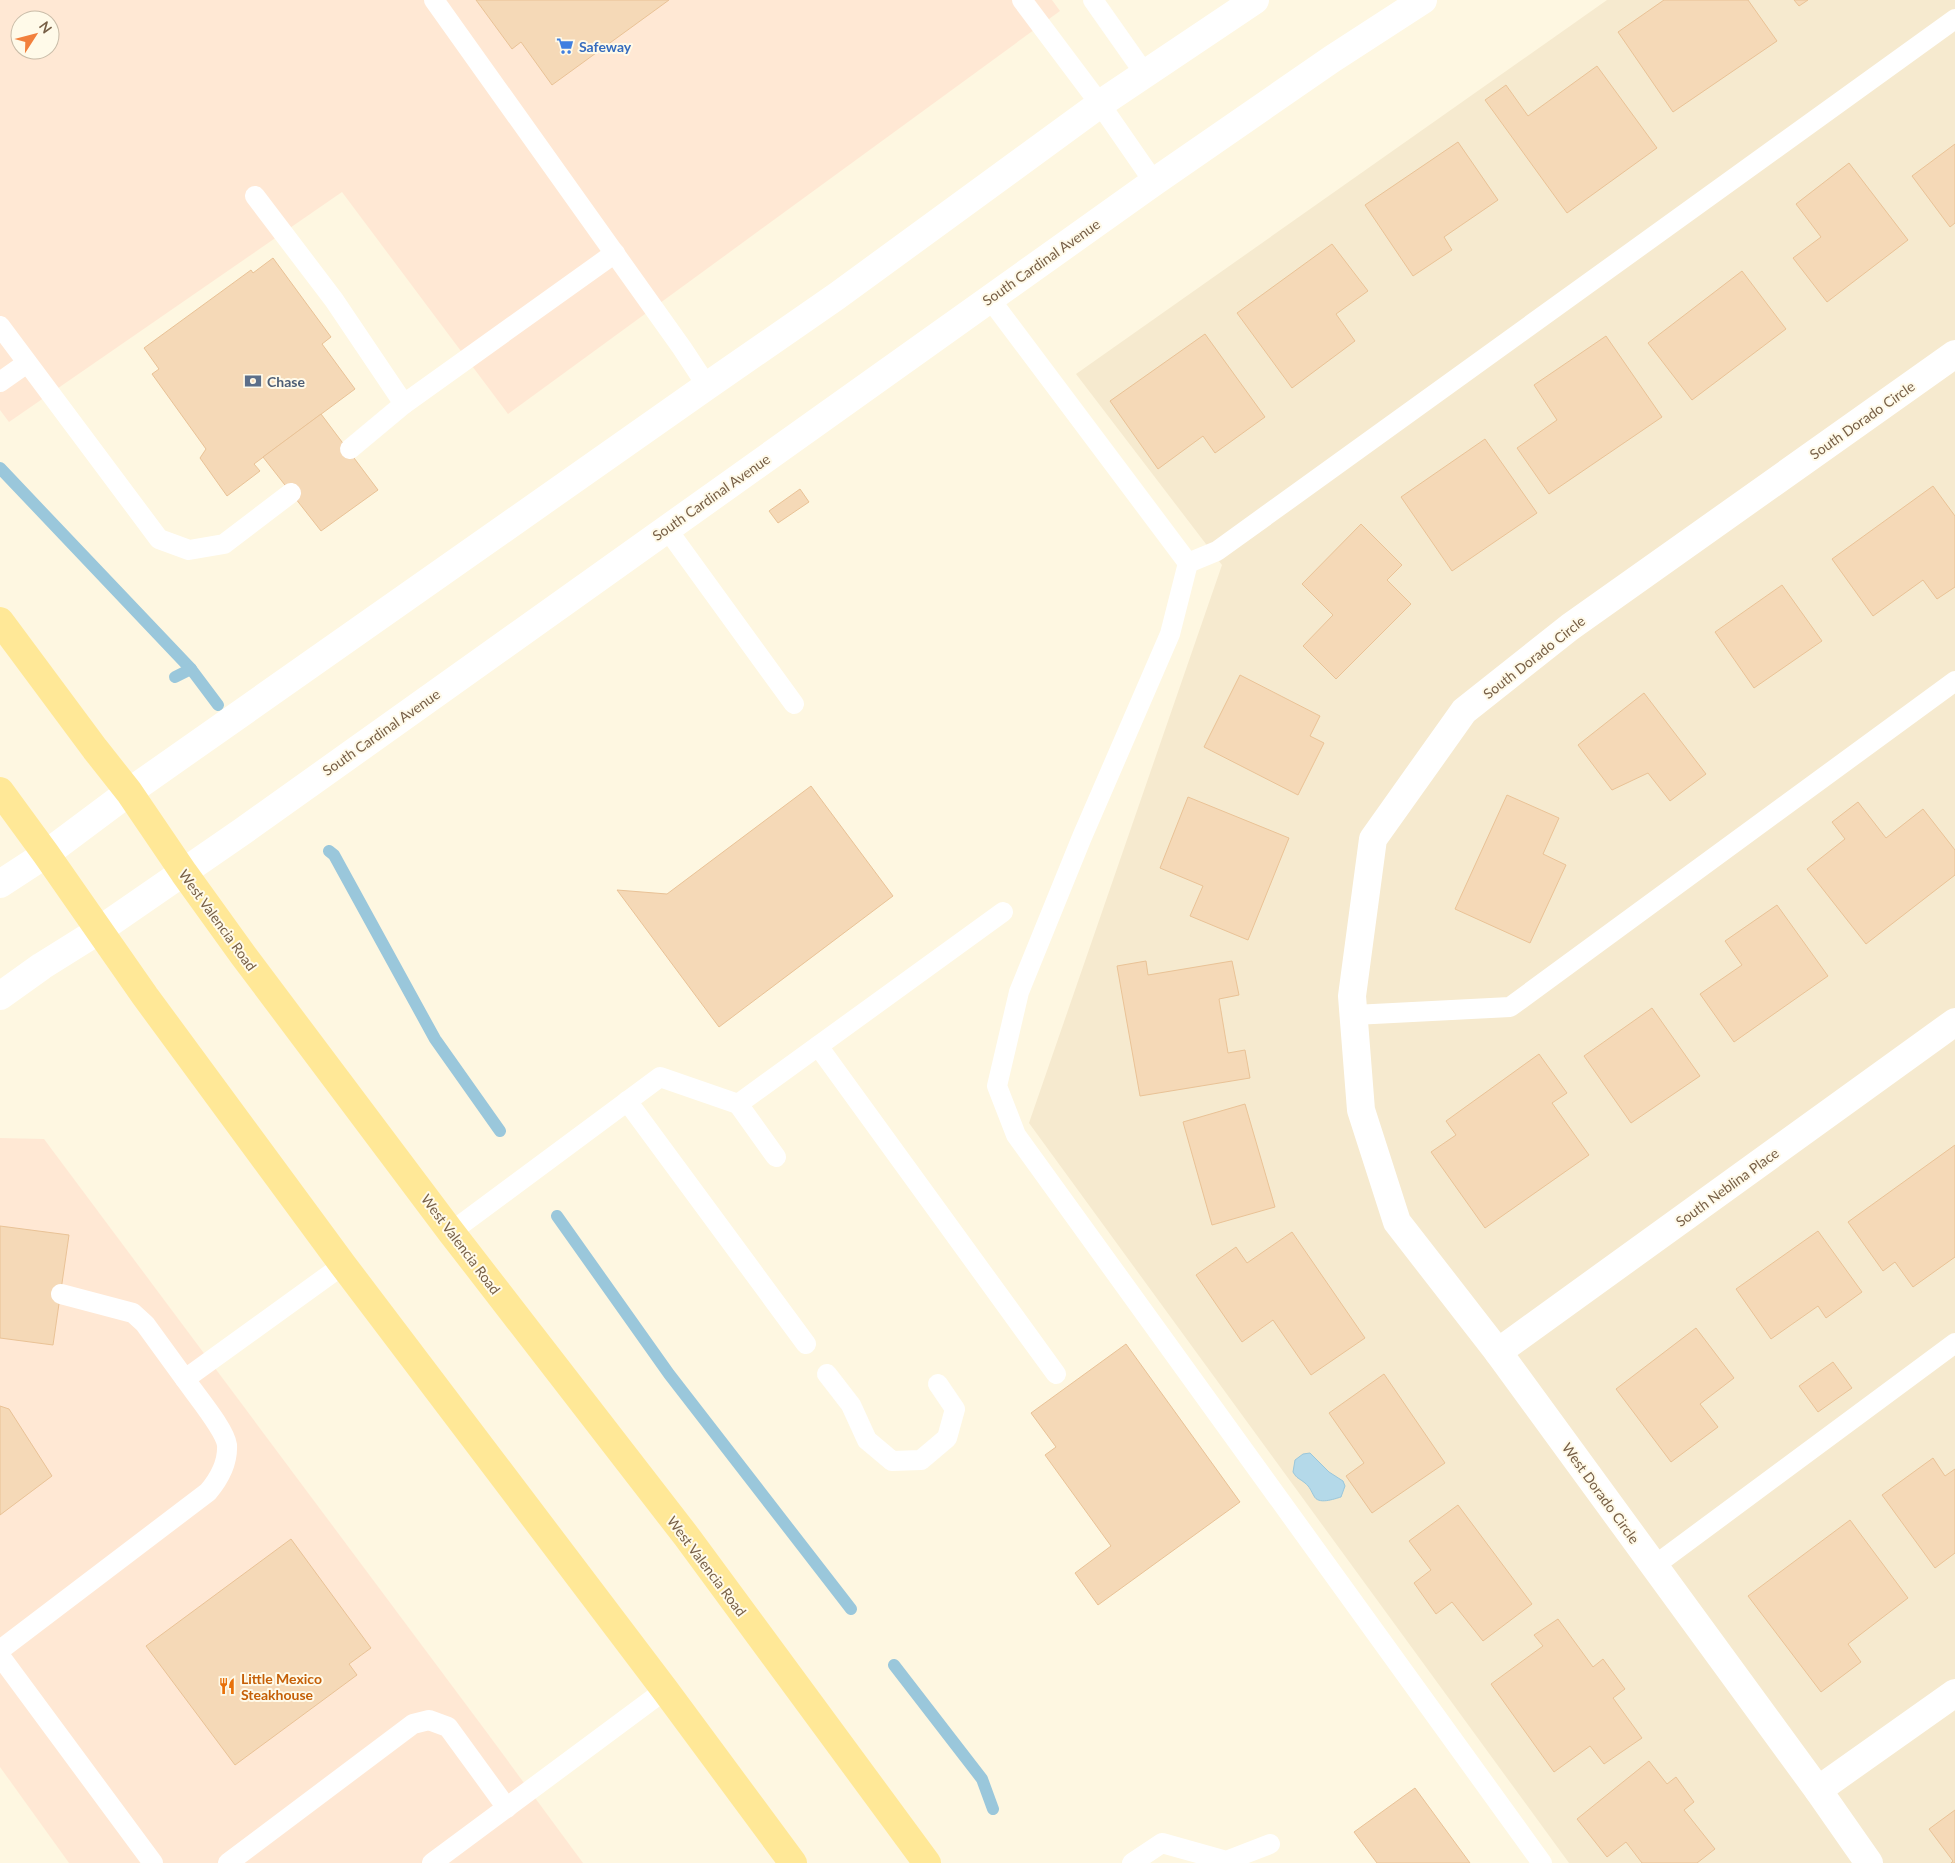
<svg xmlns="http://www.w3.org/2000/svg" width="1955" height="1863" font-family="Lato,sans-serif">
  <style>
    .residential { fill: #f6eacf }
    .commercial { fill: #ffe8d4; fill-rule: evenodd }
    .water { fill: #b4d9e9; stroke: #9ac7db }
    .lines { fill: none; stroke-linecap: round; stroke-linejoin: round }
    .stream { stroke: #9ac7db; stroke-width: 12 }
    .building { fill: #f5d9b7; stroke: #e9c296 }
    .lane { stroke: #fff; stroke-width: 20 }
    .street { stroke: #fff; stroke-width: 28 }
    .secondary { stroke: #fff; stroke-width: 28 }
    .primary { stroke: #ffe897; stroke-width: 28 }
    .labels { text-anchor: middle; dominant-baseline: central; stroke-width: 4; stroke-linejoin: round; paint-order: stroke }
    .shop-label { font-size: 14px; font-weight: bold; fill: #366cbe; stroke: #fffae9; text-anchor: start }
    .street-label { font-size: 14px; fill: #775f46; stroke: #fffae9 }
    .service-label { font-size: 14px; font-weight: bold; fill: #4e5e75; stroke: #fffae9; text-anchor: start }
    .food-label { font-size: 14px; font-weight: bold; fill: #c56008; stroke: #fffae9; text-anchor: start }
  </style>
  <rect width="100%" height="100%" fill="#fef7e1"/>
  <path class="residential" d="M1607,0H1955V1863H1569L1029,1123L1222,565L1076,374Z"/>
  <g class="commercial">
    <path d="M0,0H1052L1060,11L508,414L342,192L9,422L0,410ZM20,20H50V50H20Z"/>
    <path d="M0,1138L44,1139L488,1734L583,1863H69L0,1767Z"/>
  </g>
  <path class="water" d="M1310,1453L1329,1472L1343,1481L1345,1486L1341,1497C1334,1499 1318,1505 1314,1496C1311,1491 1310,1487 1305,1483C1299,1478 1297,1479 1293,1472L1295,1460L1303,1454Z"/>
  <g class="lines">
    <g class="stream">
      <path d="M0,468L191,669L218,705"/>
      <path d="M175,677L191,669"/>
      <path d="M329,851L334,855L435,1039L500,1131"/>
      <path d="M557,1216L669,1374L851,1609"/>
      <path d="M894,1665L982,1779L993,1809"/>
    </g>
  </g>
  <g class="building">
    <path d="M476,0H669L552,85L521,42L512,49Z"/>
    <path d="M1664,0H1748L1777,41L1673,112L1618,32Z"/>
    <path d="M1794,0H1808L1799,6Z"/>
    <path d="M1597,66L1657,148L1567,213L1485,100L1506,85L1528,116Z"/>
    <path d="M1458,142L1498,200L1444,237L1452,250L1413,276L1365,205Z"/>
    <path d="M1955,144V223L1950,227L1912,176Z"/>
    <path d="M1849,163L1908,240L1827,302L1793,258L1821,237L1796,204Z"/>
    <path d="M1332,244L1368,291L1336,314L1355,341L1292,388L1237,313Z"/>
    <path d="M273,258L331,337L322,344L355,389L254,464L260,471L227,496L200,458L206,449L152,374L159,369L144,348L251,270L253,273Z"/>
    <path d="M1742,271L1786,329L1692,400L1648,343Z"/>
    <path d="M1205,334L1265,417L1215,453L1203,436L1158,469L1110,401Z"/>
    <path d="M1606,336L1662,417L1549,494L1517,448L1557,420L1534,385Z"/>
    <path d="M321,414L378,490L321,531L263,457Z"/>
    <path d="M1485,439L1537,513L1452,571L1401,497Z"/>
    <path d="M1933,486L1955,516V587L1937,599L1923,580L1873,616L1832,559Z"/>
    <path d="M800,489L809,502L778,523L769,511Z"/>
    <path d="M1361,524L1402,565L1387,580L1411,604L1336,679L1303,646L1333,615L1302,584Z"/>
    <path d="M1782,585L1822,641L1754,688L1715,632Z"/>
    <path d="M1240,675L1320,716L1310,736L1324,743L1298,795L1204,747Z"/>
    <path d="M1644,693L1706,774L1670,801L1648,773L1612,790L1578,745Z"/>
    <path d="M811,786L893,896L719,1027L617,890L667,894Z"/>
    <path d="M1507,795L1559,818L1543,854L1566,865L1530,943L1455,909Z"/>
    <path d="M1188,797L1289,838L1248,940L1190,916L1203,886L1160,868Z"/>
    <path d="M1858,802L1886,838L1923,809L1955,850V875L1866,944L1807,869L1845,839L1832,822Z"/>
    <path d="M1777,905L1828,976L1734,1042L1700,994L1742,965L1725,941Z"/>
    <path d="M1146,961L1148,975L1232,961L1239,995L1219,999L1228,1053L1245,1050L1250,1078L1140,1096L1117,966Z"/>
    <path d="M1652,1008L1700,1076L1631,1123L1584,1056Z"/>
    <path d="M1539,1054L1567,1093L1552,1103L1589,1155L1485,1228L1431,1152L1456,1135L1446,1121Z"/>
    <path d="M1245,1104L1275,1207L1212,1225L1183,1122Z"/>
    <path d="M1955,1145V1257L1913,1287L1895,1262L1883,1271L1848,1222Z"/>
    <path d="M0,1226L69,1235L53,1345L0,1338Z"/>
    <path d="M1818,1231L1862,1292L1826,1318L1818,1306L1771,1339L1736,1289Z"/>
    <path d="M1292,1232L1365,1338L1311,1375L1273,1320L1242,1342L1196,1275L1236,1247L1247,1263Z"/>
    <path d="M1696,1328L1734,1378L1700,1404L1718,1427L1671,1462L1616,1389Z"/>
    <path d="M1126,1344L1240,1502L1098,1605L1075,1573L1111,1546L1045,1455L1056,1447L1031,1413Z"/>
    <path d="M1833,1362L1852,1388L1818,1412L1799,1386Z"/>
    <path d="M1384,1374L1445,1463L1372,1513L1346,1476L1364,1463L1329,1413Z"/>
    <path d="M0,1406L9,1409L52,1476L0,1515Z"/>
    <path d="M1933,1458L1945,1476L1955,1469V1553L1935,1568L1882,1495Z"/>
    <path d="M1458,1505L1532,1604L1483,1641L1452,1602L1436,1614L1414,1583L1431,1570L1409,1541Z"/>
    <path d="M1850,1520L1908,1598L1848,1644L1861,1662L1821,1692L1748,1596Z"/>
    <path d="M291,1539L371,1648L349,1664L357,1675L235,1765L146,1646Z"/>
    <path d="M1558,1619L1593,1667L1603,1659L1625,1689L1613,1698L1642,1738L1604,1764L1590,1746L1554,1772L1491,1684L1543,1646L1534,1635Z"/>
    <path d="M1649,1761L1667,1784L1676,1777L1694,1802L1684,1810L1715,1849L1697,1863H1642L1626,1842L1607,1857L1577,1819Z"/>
    <path d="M1415,1788L1470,1863H1377L1354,1832Z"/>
    <path d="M1955,1810V1863H1951L1953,1861L1929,1829Z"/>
  </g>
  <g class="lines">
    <g class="lane">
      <path d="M434,0L682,348L707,386"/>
      <path d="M1022,0L1100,104L1154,182"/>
      <path d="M1093,0L1145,74"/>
      <path d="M255,196L334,300L404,404L615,253"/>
      <path d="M990,299L1188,563L1170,634L1082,837L1019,992L997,1086L1016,1135L1542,1863"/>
      <path d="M0,326L159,539L189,550L224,544L291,493"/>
      <path d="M0,382L27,363"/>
      <path d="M350,449L404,404"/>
      <path d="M667,529L794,704"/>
      <path d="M1188,563L1217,551L1955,19"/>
      <path d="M1354,1015L1510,1007L1955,681"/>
      <path d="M818,1046L1056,1374"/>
      <path d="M627,1101L806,1344"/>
      <path d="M738,1104L776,1157"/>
      <path d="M451,1232L660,1077L738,1104L1003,912"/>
      <path d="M61,1294L133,1313L145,1324L185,1379L343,1265"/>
      <path d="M827,1374L851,1405L867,1440L892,1461L921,1460L947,1438L955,1409L938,1384"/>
      <path d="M1654,1566L1955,1343"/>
      <path d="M0,1650L208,1492C219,1479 228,1463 227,1445C225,1429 195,1394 185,1379"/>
      <path d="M0,1656L153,1863"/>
      <path d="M228,1863L413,1724L429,1720L448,1727L507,1808"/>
      <path d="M432,1863L665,1690"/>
      <path d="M1132,1863L1162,1843L1226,1861L1270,1844"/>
    </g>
    <g class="street">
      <path d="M1498,1352L1955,1022"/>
      <path d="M1818,1790L1955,1693"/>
      <path d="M1869,1863L1818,1790L1498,1352L1397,1222L1361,1110L1352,996L1373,839L1464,711L1570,627L1955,354"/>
    </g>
    <g class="secondary">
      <path d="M0,884L46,854L129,792L707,386L837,296L1100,104L1255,0"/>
      <path d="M0,996L42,966L98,931L243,831L1154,182L1332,59L1423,0"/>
    </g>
    <g class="primary">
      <path d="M0,621L95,749L129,792L184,873L243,955L451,1232L687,1537L927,1863"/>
      <path d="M0,791L46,854L145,996L343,1265L665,1690L793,1863"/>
    </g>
  </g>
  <defs>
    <g id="supermarket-bare" transform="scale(1.35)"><path d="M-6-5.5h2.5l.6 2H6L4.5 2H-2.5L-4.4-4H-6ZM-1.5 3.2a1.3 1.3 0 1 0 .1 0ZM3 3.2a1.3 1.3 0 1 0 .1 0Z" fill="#3f7fe0" stroke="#fffae9" stroke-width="2.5" paint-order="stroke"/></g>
    <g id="bank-bare" transform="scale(1.35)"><path d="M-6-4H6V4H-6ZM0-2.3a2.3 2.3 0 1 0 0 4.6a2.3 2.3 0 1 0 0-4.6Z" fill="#5c6f8a" stroke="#fffae9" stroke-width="2.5" paint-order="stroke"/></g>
    <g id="restaurant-bare" transform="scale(1.35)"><path d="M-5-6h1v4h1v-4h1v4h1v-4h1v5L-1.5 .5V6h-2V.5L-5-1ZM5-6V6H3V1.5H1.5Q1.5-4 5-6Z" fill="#e8710a" stroke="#fffae9" stroke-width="2.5" paint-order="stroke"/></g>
  </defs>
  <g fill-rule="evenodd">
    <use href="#supermarket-bare" x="565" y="46"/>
    <use href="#bank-bare" x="253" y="381"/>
    <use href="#restaurant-bare" x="227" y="1686"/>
  </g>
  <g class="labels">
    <g class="shop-label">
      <text x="579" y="46">Safeway</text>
    </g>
    <g class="street-label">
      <text transform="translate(1041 262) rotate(-35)">South Cardinal Avenue</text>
      <text transform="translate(1862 420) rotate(-35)">South Dorado Circle</text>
      <text transform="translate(711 497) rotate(-35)">South Cardinal Avenue</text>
      <text transform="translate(1534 657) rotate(-38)">South Dorado Circle</text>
      <text transform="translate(381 732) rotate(-35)">South Cardinal Avenue</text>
      <text transform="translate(218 920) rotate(54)">West Valencia Road</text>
      <text transform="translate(1727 1187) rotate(-36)">South Neblina Place</text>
      <text transform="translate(461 1244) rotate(53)">West Valencia Road</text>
      <text transform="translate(1601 1493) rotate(54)">West Dorado Circle</text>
      <text transform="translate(707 1566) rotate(53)">West Valencia Road</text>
    </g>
    <g class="service-label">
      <text x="267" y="381">Chase</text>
    </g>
    <g class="food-label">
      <text x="241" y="1678">Little Mexico<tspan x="241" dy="16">Steakhouse</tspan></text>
    </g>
  </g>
  <g transform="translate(35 35) rotate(54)"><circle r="24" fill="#fffae9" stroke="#c9bca8"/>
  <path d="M0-4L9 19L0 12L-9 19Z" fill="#f2803d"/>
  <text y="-8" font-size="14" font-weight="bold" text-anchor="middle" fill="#775f46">N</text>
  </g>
</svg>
